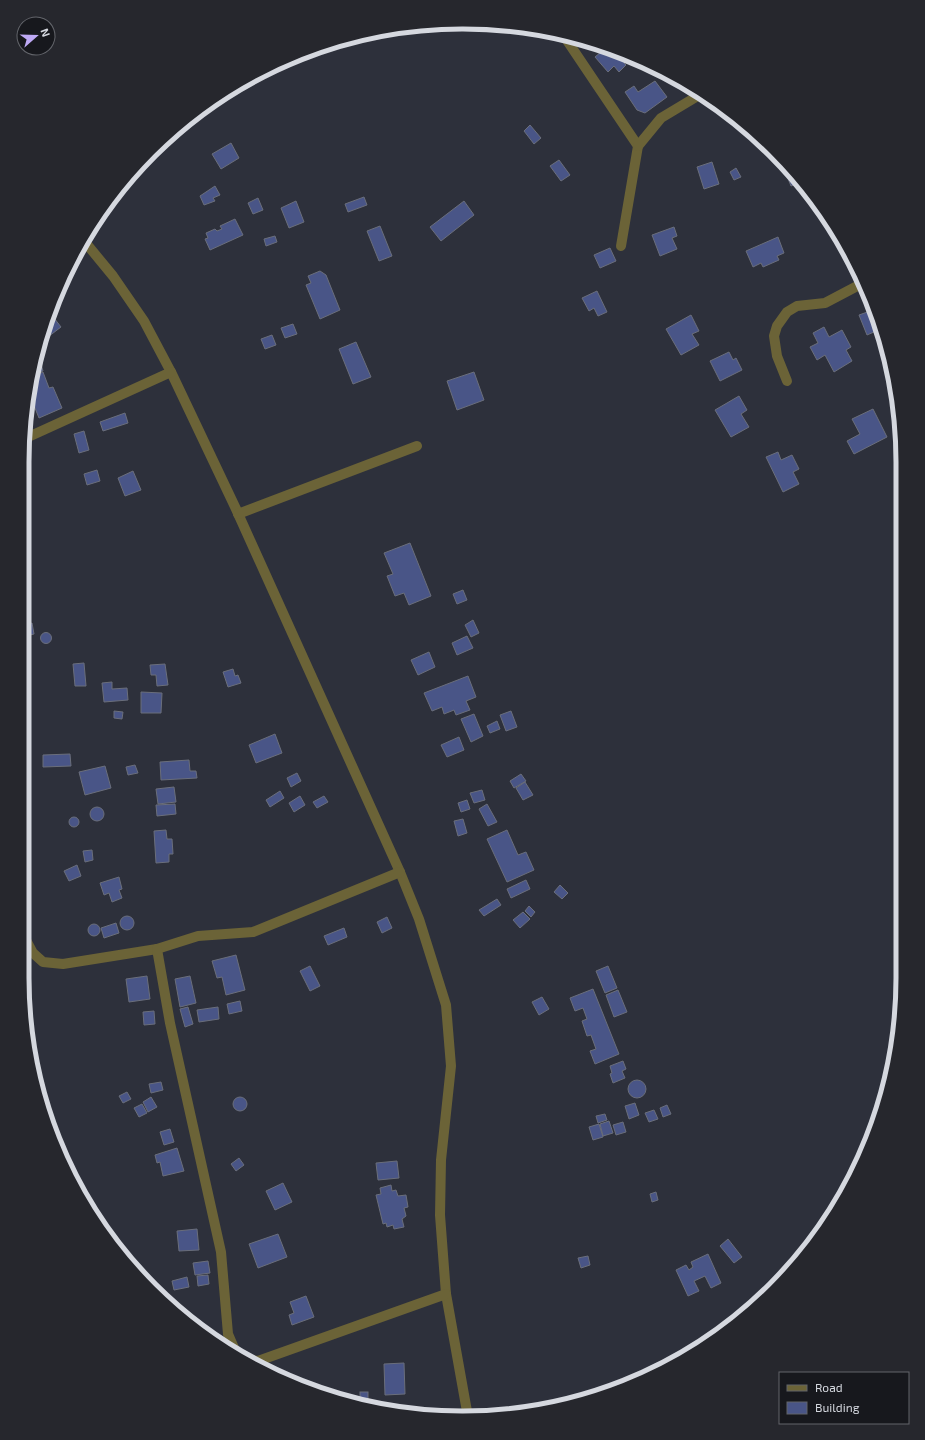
<svg xmlns="http://www.w3.org/2000/svg" width="925" height="1440" font-family="'Exo 2',sans-serif">
  <style>
    .building { fill: #495587; stroke: #6a6e7b }
    .lines { fill: none; stroke-linecap: round; stroke-linejoin: round }
    .street { stroke: #6b6337; stroke-width: 10 }
    .rim { fill: none; stroke: #d5d8df; stroke-width: 5 }
  </style>
  <rect width="100%" height="100%" fill="#2d303b"/>
  <g class="building">
    <path d="M607,47L630,57L624,63L626,65L619,72L614,66L608,72L595,57Z"/>
    <path d="M679,79L683,81L687,84L682,86Z"/>
    <path d="M655,81L667,97L645,113L637,110L625,92L634,86L638,92Z"/>
    <path d="M530,125L541,138L534,144L524,131Z"/>
    <path d="M231,143L239,158L221,169L212,154Z"/>
    <path d="M559,160L570,175L561,181L550,166Z"/>
    <path d="M781,161L801,182L791,186Z"/>
    <path d="M712,162L719,184L704,189L697,167Z"/>
    <path d="M736,168L741,177L734,180L730,172Z"/>
    <path d="M215,186L220,195L213,198L215,201L204,205L200,196Z"/>
    <path d="M364,197L367,205L348,212L345,204Z"/>
    <path d="M258,198L263,210L253,214L248,203Z"/>
    <path d="M296,201L304,222L289,228L281,208Z"/>
    <path d="M464,201L474,215L441,241L430,227Z"/>
    <path d="M235,219L243,235L210,250L205,239L208,238L206,233L215,229L217,231L222,229L220,226Z"/>
    <path d="M829,222L839,238L836,240L826,224Z"/>
    <path d="M380,226L392,256L379,261L367,231Z"/>
    <path d="M674,227L677,236L672,238L677,249L660,256L652,235Z"/>
    <path d="M275,236L277,242L266,246L264,239Z"/>
    <path d="M778,237L784,253L777,256L779,260L763,267L761,263L753,267L746,251Z"/>
    <path d="M610,248L616,261L600,268L594,255Z"/>
    <path d="M320,271L326,275L340,310L320,319L306,285L311,283L308,276Z"/>
    <path d="M597,291L607,312L598,316L594,308L589,311L582,298Z"/>
    <path d="M873,310L881,329L867,335L859,315Z"/>
    <path d="M51,314L61,327L44,340L42,337L45,321Z"/>
    <path d="M691,315L699,331L692,334L699,345L681,355L666,329Z"/>
    <path d="M293,324L297,334L285,338L281,328Z"/>
    <path d="M824,327L829,337L842,330L851,347L846,350L852,361L834,372L825,355L817,360L810,347L818,343L813,333Z"/>
    <path d="M272,335L276,345L265,349L261,339Z"/>
    <path d="M356,342L371,377L353,384L339,349Z"/>
    <path d="M729,352L733,360L736,358L742,370L720,381L710,361Z"/>
    <path d="M41,364L43,371L33,375L35,367Z"/>
    <path d="M43,372L49,388L53,387L62,408L39,418L29,393L32,377Z"/>
    <path d="M474,372L484,400L457,410L447,381Z"/>
    <path d="M739,396L747,410L741,414L749,427L731,437L715,410Z"/>
    <path d="M873,409L887,437L854,454L847,441L860,434L852,419Z"/>
    <path d="M125,413L128,423L103,431L100,422Z"/>
    <path d="M84,431L89,450L79,453L74,434Z"/>
    <path d="M778,452L781,460L792,455L799,469L793,472L799,484L783,492L766,457Z"/>
    <path d="M97,470L100,481L87,485L84,474Z"/>
    <path d="M133,471L141,490L125,496L118,478Z"/>
    <path d="M410,543L431,596L409,605L404,593L395,596L387,576L393,574L384,553Z"/>
    <path d="M463,590L467,600L457,604L453,594Z"/>
    <path d="M473,620L479,633L471,637L465,625Z"/>
    <path d="M32,623L34,634L26,636V625Z"/>
    <circle cx="46" cy="638" r="5.5"/>
    <path d="M467,636L473,648L457,655L452,643Z"/>
    <path d="M429,652L435,667L418,675L411,660Z"/>
    <path d="M84,663L86,686H75L73,664Z"/>
    <path d="M165,664L168,685L157,686L156,675H151L150,665Z"/>
    <path d="M233,669L235,676L238,675L241,683L228,687L223,672Z"/>
    <path d="M468,676L476,697L466,701L470,710L456,715L454,710L444,714L442,707L432,711L424,693Z"/>
    <path d="M112,682V689L127,688L128,700L104,702L102,683Z"/>
    <path d="M141,692L162,693L161,713H141Z"/>
    <path d="M114,711L123,712L122,719L114,718Z"/>
    <path d="M511,711L517,727L506,731L500,715Z"/>
    <path d="M474,714L483,736L471,742L461,719Z"/>
    <path d="M497,721L500,729L490,733L487,726Z"/>
    <path d="M275,734L282,753L256,763L249,745Z"/>
    <path d="M459,737L464,750L447,757L441,745Z"/>
    <path d="M70,754L71,766L43,767V755Z"/>
    <path d="M189,760L190,771H196L197,778L161,780L160,762Z"/>
    <path d="M135,765L138,773L128,775L126,767Z"/>
    <path d="M105,766L111,788L85,795L79,772Z"/>
    <path d="M297,773L301,781L291,787L287,778Z"/>
    <path d="M521,774L526,781L514,788L510,781Z"/>
    <path d="M525,782L533,795L523,800L516,788Z"/>
    <path d="M174,787L176,802L158,804L156,789Z"/>
    <path d="M482,790L485,800L474,803L470,793Z"/>
    <path d="M280,791L284,798L270,807L266,800Z"/>
    <path d="M300,796L305,805L294,812L289,803Z"/>
    <path d="M324,796L328,802L317,808L313,802Z"/>
    <path d="M467,800L470,809L461,812L458,803Z"/>
    <path d="M175,804L176,814L157,816L156,805Z"/>
    <path d="M487,804L497,822L488,826L479,809Z"/>
    <circle cx="97" cy="814" r="7"/>
    <circle cx="74" cy="822" r="5"/>
    <path d="M463,819L467,833L458,836L454,821Z"/>
    <path d="M166,830L167,839H172L173,854H169V862L156,863L154,831Z"/>
    <path d="M507,830L518,855L526,852L534,870L507,882L487,839Z"/>
    <path d="M92,850L93,860L85,862L83,851Z"/>
    <path d="M77,865L81,876L69,881L64,871Z"/>
    <path d="M119,877L122,889L119,890L122,898L112,902L109,893L104,895L100,883Z"/>
    <path d="M526,880L530,889L511,898L507,889Z"/>
    <path d="M560,885L568,893L562,899L554,892Z"/>
    <path d="M497,899L501,905L484,916L479,910Z"/>
    <path d="M529,906L535,912L531,917L525,911Z"/>
    <path d="M523,912L530,919L520,928L513,920Z"/>
    <circle cx="127" cy="923" r="7"/>
    <path d="M387,917L392,928L382,933L377,922Z"/>
    <path d="M116,923L119,933L104,938L101,928Z"/>
    <circle cx="94" cy="930" r="6"/>
    <path d="M344,928L347,937L328,945L324,936Z"/>
    <path d="M236,955L245,990L226,995L222,977L217,978L212,961Z"/>
    <path d="M310,966L320,986L310,991L300,971Z"/>
    <path d="M608,966L617,988L605,993L596,971Z"/>
    <path d="M147,976L150,999L129,1002L126,979Z"/>
    <path d="M190,976L196,1003L180,1007L175,979Z"/>
    <path d="M593,989L619,1054L595,1064L590,1051L596,1049L591,1035L587,1036L582,1021L587,1019L583,1008L575,1011L570,998Z"/>
    <path d="M618,990L627,1012L614,1017L606,995Z"/>
    <path d="M542,997L549,1009L539,1015L532,1002Z"/>
    <path d="M240,1001L242,1011L229,1014L227,1004Z"/>
    <path d="M188,1007L193,1024L185,1027L180,1009Z"/>
    <path d="M218,1007L219,1019L199,1022L197,1010Z"/>
    <path d="M154,1011L155,1024L144,1025L143,1012Z"/>
    <path d="M623,1061L626,1069L622,1071L625,1078L613,1083L610,1074L612,1073L610,1066Z"/>
    <circle cx="637" cy="1089" r="9"/>
    <path d="M161,1082L163,1090L151,1093L149,1084Z"/>
    <path d="M127,1092L131,1099L123,1103L119,1096Z"/>
    <circle cx="240" cy="1104" r="7"/>
    <path d="M151,1097L157,1107L148,1112L143,1102Z"/>
    <path d="M635,1103L639,1115L629,1119L625,1106Z"/>
    <path d="M142,1104L147,1113L139,1117L134,1108Z"/>
    <path d="M667,1105L671,1114L663,1117L660,1108Z"/>
    <path d="M654,1110L658,1119L649,1122L645,1113Z"/>
    <path d="M605,1114L607,1120L598,1123L596,1116Z"/>
    <path d="M609,1121L613,1133L603,1136L600,1124Z"/>
    <path d="M623,1122L626,1132L616,1135L613,1125Z"/>
    <path d="M599,1124L603,1137L593,1140L589,1127Z"/>
    <path d="M170,1129L174,1142L164,1145L160,1132Z"/>
    <path d="M177,1148L184,1171L163,1176L160,1162L157,1163L155,1155Z"/>
    <path d="M239,1158L244,1165L236,1171L231,1164Z"/>
    <path d="M397,1161L399,1178L378,1180L376,1163Z"/>
    <path d="M283,1183L292,1202L275,1210L266,1191Z"/>
    <path d="M391,1185L392,1191L396,1190L398,1196L406,1195L408,1207L404,1208L406,1216L402,1219L404,1227L394,1229L393,1225L387,1227L386,1223L383,1224L376,1195L381,1194L380,1188Z"/>
    <path d="M656,1192L658,1200L652,1202L650,1194Z"/>
    <path d="M197,1229L199,1250L179,1251L177,1231Z"/>
    <path d="M278,1234L287,1257L258,1268L249,1244Z"/>
    <path d="M728,1239L742,1257L734,1263L720,1246Z"/>
    <path d="M708,1254L721,1283L711,1288L705,1276L694,1281L699,1291L688,1296L676,1270L686,1265L689,1270L693,1267L691,1262Z"/>
    <path d="M588,1256L590,1265L581,1268L578,1258Z"/>
    <path d="M208,1261L210,1273L195,1275L193,1263Z"/>
    <path d="M208,1275L209,1284L198,1286L197,1276Z"/>
    <path d="M187,1277L189,1287L174,1290L172,1281Z"/>
    <path d="M306,1296L314,1317L292,1325L289,1315L294,1313L290,1302Z"/>
    <path d="M404,1363L405,1394L385,1395L384,1364Z"/>
    <rect x="360" y="1392" width="8" height="7"/>
  </g>
  <g class="lines">
    <g class="street">
      <path d="M564,36L638,146L621,246"/>
      <path d="M638,146L661,118L701,94"/>
      <path d="M85,242L113,276L144,321L171,372L236,509L400,872L419,919L446,1005L451,1066L441,1160L440,1215L446,1294L468,1417"/>
      <path d="M787,381L777,356L774,336L777,326L787,312L797,306L825,303L863,283"/>
      <path d="M26,438L171,372"/>
      <path d="M238,514L417,446"/>
      <path d="M26,940L33,953L43,962L63,964L157,949L198,936L253,932L400,872"/>
      <path d="M157,949L170,1023L221,1252L228,1334L234,1348L242,1359L258,1361L446,1294"/>
    </g>
  </g>
  <path d="M0 0H925V1440H0ZM462 29H463A433 433 0 0 1 896 462V978A433 433 0 0 1 463 1411H462A433 433 0 0 1 29 978V462A433 433 0 0 1 462 29Z" fill="#26272d" fill-rule="evenodd"/>
  <path class="rim" d="M462 29H463A433 433 0 0 1 896 462V978A433 433 0 0 1 463 1411H462A433 433 0 0 1 29 978V462A433 433 0 0 1 462 29Z"/>
  <rect x="779" y="1372" width="130" height="52" fill="#17181d" stroke="#63656b"/>
  <rect x="787" y="1385" width="20" height="6" fill="#6b6337" stroke="#63656b"/>
  <text x="815" y="1392" font-size="12" fill="#d5d8df">Road</text>
  <rect x="787" y="1402" width="20" height="12" fill="#495587" stroke="#63656b"/>
  <text x="815" y="1412" font-size="12" fill="#d5d8df">Building</text>
  <g transform="translate(36 36) rotate(70)"><circle r="19" fill="#17181d" stroke="#63656b"/>
  <path d="M0-3L7 15L0 10L-7 15Z" fill="#bea9f5"/>
  <text y="-6" font-size="11" font-weight="bold" text-anchor="middle" fill="#d5d8df">N</text>
  </g>
</svg>
